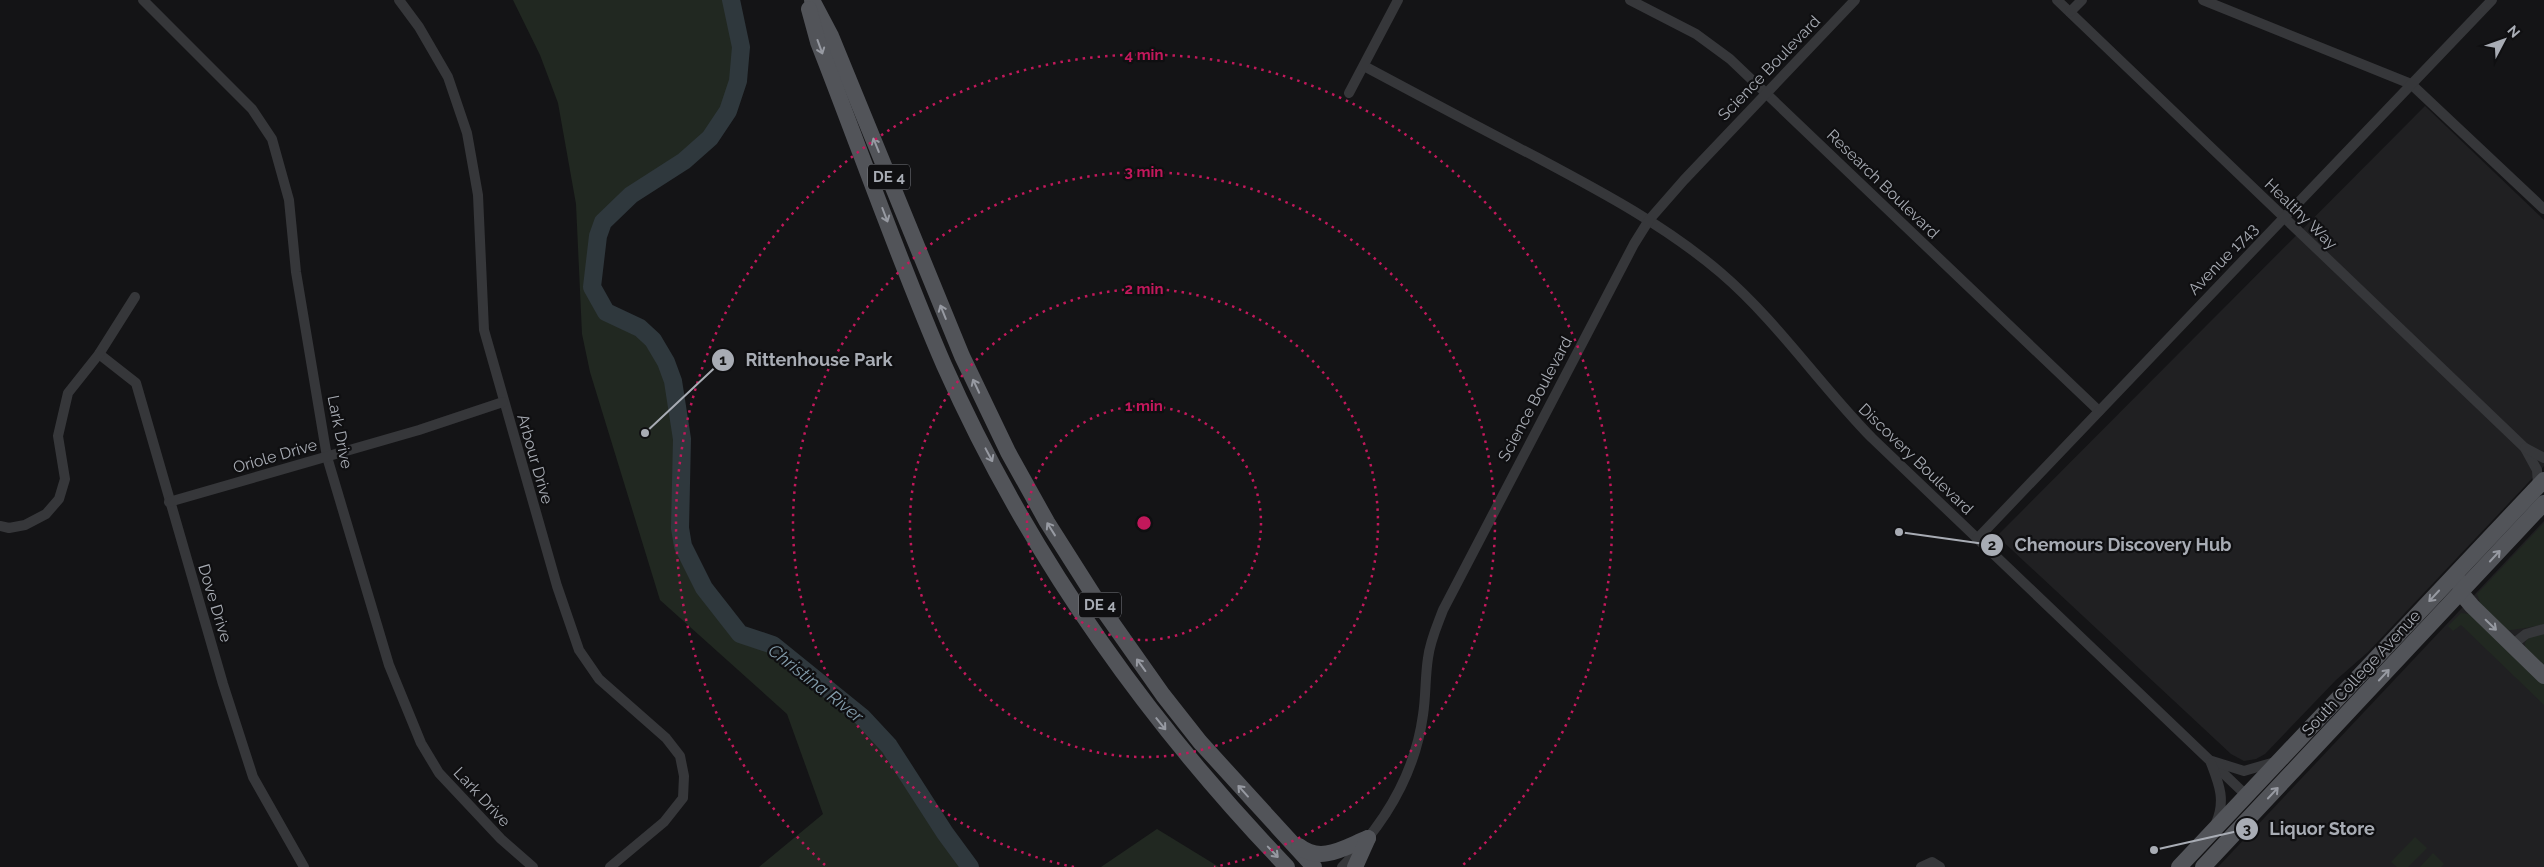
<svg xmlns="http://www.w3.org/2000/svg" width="2544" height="867" font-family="Raleway,sans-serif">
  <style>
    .built { fill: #202022 }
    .green { fill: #212821 }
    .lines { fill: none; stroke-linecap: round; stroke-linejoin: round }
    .river { stroke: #2f383d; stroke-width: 18 }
    .street { stroke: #36373a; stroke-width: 10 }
    .primary { stroke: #525459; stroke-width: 16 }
    .oneway { stroke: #979aa2 }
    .ring { fill: none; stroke: #c2185b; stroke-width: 2.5; stroke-dasharray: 2.5 5 }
    .labels { text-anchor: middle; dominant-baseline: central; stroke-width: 4.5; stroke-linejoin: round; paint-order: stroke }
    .shield { fill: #0f0f11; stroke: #7a7d83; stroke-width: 1 }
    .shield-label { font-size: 15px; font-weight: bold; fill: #a8acb4 }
    .street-label { font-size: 16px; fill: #a8acb4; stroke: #0f0f11 }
    .water-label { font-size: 18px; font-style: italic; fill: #839cab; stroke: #0f0f11 }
    .centre { fill: #c2185b; stroke: #0f0f11; stroke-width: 2.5 }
    .ring-label { font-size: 15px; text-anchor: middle; font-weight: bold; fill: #c2185b; stroke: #0f0f11; stroke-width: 4.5; stroke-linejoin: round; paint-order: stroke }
    .leader { fill: none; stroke: #a8acb4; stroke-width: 2 }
    .callout-dot { fill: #a8acb4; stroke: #0f0f11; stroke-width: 2 }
    .mark-label { font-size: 15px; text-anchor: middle; font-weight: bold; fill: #111 }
    .callout-label { font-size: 18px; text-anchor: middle; font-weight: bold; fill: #a8acb4; stroke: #0f0f11; stroke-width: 4.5; stroke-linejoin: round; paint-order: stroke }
  </style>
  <rect width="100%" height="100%" fill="#141416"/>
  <g class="built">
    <path d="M2425,106L2544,220V466L2368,652L2336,680L2265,754L2256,759L2244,761L2231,754L1997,536Z"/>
    <path d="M2544,521V867H2218Z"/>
  </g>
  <g class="green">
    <path d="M513,0H727L741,47L710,138L684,161L631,195L603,222L598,236L592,287L606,312L640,328L653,340L666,362L673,381L682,439L680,528L683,546L704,588L740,634L773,645L862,717L889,746L945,833L970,867H759L823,814L787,714L660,600L590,372L582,334L576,204L558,103L540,55Z"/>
    <path d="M2544,523V625L2505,631L2477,605L2480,602L2477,594Z"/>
    <path d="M2471,611L2544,682V705L2461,625L2453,631L2448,626L2461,613L2468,614Z"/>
    <path d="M2544,633V670L2525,648V643L2528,638Z"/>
    <path d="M1157,829L1219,867H1101Z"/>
    <path d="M2415,837L2427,848L2408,867H2397L2391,862Z"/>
    <path d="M2433,853L2444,864L2441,867H2420Z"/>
  </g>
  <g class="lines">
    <path class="river" d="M731,0L741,47L738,81L728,111L710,138L684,161L631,195L603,222L598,236L592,287L606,312L640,328L653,340L666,362L673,381L682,439L680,528L683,546L704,588L740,634L773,645L862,717L889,746L945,833L970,867"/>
    <g class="street">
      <path d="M143,0L252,109L272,139L289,200L296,272L327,457L389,665L421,743L439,773L501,839L533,867"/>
      <path d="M399,0L419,27L448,77L467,133L478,195L484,330L557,586L579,650L599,679L666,738L680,756L684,776L683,798L664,822L610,867"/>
      <path d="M1630,0L1696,34L1730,59L2099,411"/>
      <path d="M2057,0L2525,448L2537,470L2538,486"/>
      <path d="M2203,0L2411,84L2544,209"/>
      <path d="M2070,12L2082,0"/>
      <path d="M1364,66C1422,97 1480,128 1538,158C1602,192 1666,226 1721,273C1777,321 1820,385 1872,438L2246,795"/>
      <path d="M1349,93L1398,0"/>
      <path d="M99,354L136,383L223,684L253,777L304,867"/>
      <path d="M2525,448L2544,458"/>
      <path d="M169,502L419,430L503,402"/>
      <path d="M0,526L9,528L25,525L46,514L59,499L65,479L58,436L68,393L99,354L135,297"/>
      <path d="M1977,539L2492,0"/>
      <path d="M2512,645L2526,634L2544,629"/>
      <path d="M2212,761L2244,771L2275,762"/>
      <path d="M2211,763C2219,784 2226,800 2216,823"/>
      <path d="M1342,867C1384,825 1415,774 1423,715C1426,696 1425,677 1428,658C1430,641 1437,626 1443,610L1634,244L1649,220L1684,180L1855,0"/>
      <path d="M1921,867L1932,862L1940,867"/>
    </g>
    <g class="primary">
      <path d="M812,0L831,36L962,356L1008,452L1047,522L1101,607L1163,695L1200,742L1314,867"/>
      <path d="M809,9L818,42C860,149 898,259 944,365C1027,552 1146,720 1287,867"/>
      <path d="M2460,582L2461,593L2472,606L2544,676"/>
      <path d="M1299,846C1321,864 1345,847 1368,838"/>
      <path d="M1355,867L1368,838"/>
      <path d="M2179,867L2544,480"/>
      <path d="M2203,867L2544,503"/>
    </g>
  </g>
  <defs><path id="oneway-shaft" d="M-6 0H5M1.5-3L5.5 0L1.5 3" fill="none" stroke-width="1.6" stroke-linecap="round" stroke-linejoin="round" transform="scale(1.25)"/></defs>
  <g class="oneway">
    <use href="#oneway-shaft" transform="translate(820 47) rotate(70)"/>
    <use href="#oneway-shaft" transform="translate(876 145) rotate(-112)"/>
    <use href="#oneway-shaft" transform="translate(885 215) rotate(69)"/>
    <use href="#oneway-shaft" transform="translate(943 312) rotate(-112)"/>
    <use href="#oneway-shaft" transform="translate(976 386) rotate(-115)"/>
    <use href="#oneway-shaft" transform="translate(989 455) rotate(62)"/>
    <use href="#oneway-shaft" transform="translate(1051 529) rotate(-122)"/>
    <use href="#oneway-shaft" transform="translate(2495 556) rotate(-47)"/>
    <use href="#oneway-shaft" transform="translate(2434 596) rotate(133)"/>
    <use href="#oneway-shaft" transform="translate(2491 625) rotate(44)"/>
    <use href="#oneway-shaft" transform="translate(1141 665) rotate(-126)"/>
    <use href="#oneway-shaft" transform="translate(2384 675) rotate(-47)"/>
    <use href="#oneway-shaft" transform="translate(1161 724) rotate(51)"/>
    <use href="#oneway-shaft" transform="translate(1243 791) rotate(-132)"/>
    <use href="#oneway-shaft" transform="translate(2273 793) rotate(-47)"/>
    <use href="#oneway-shaft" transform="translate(1273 852) rotate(46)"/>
  </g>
  <g class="ring">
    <circle cx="1144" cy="523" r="117"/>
    <circle cx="1144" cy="523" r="234"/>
    <path d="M1074 867A351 351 0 1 1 1214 867"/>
    <path d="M825 865A468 468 0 1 1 1463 865"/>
  </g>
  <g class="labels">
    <g class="shield">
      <rect x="868" y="164.5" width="42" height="25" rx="4"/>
      <rect x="1079" y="592.5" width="42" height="25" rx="4"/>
    </g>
    <g class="shield-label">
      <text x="889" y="177">DE 4</text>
      <text x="1100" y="605">DE 4</text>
    </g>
    <g class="street-label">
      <text transform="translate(1769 68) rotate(-46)">Science Boulevard</text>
      <text transform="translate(1883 184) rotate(44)">Research Boulevard</text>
      <text transform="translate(2301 214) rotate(44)">Healthy Way</text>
      <text transform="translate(2223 259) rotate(-46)">Avenue 1743</text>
      <text transform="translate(1535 399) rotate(-62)">Science Boulevard</text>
      <text transform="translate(340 432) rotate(79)">Lark Drive</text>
      <text transform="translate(275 456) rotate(-16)">Oriole Drive</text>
      <text transform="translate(535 459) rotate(74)">Arbour Drive</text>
      <text transform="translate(1916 459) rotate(44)">Discovery Boulevard</text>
      <text transform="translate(215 603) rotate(73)">Dove Drive</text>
      <text transform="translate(2361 673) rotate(-47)">South College Avenue</text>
      <text transform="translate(482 797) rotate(47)">Lark Drive</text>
    </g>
    <g class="water-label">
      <text transform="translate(816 683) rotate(38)">Christina River</text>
    </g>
  </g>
  <circle cx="1144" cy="523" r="8" class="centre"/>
  <g class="ring-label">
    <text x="1144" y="60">4 min</text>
    <text x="1144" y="177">3 min</text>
    <text x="1144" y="294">2 min</text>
    <text x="1144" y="411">1 min</text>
  </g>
  <path class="leader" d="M645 433L723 360M1899 532L1992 545M2154 850L2247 829"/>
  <g class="callout-dot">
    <circle cx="645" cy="433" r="5"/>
    <circle cx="1899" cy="532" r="5"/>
    <circle cx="2154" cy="850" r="5"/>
    <circle cx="723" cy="360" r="12"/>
    <circle cx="1992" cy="545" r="12"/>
    <circle cx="2247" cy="829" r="12"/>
  </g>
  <g class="mark-label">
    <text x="723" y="365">1</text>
    <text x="1992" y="550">2</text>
    <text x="2247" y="834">3</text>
  </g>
  <g class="callout-label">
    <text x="819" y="366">Rittenhouse Park</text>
    <text x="2123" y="551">Chemours Discovery Hub</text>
    <text x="2322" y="835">Liquor Store</text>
  </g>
  <g transform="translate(2504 40) rotate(49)" stroke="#0f0f11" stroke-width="4" paint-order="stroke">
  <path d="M0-4L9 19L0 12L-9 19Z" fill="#a8acb4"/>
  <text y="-8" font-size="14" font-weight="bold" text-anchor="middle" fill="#a8acb4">N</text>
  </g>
</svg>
